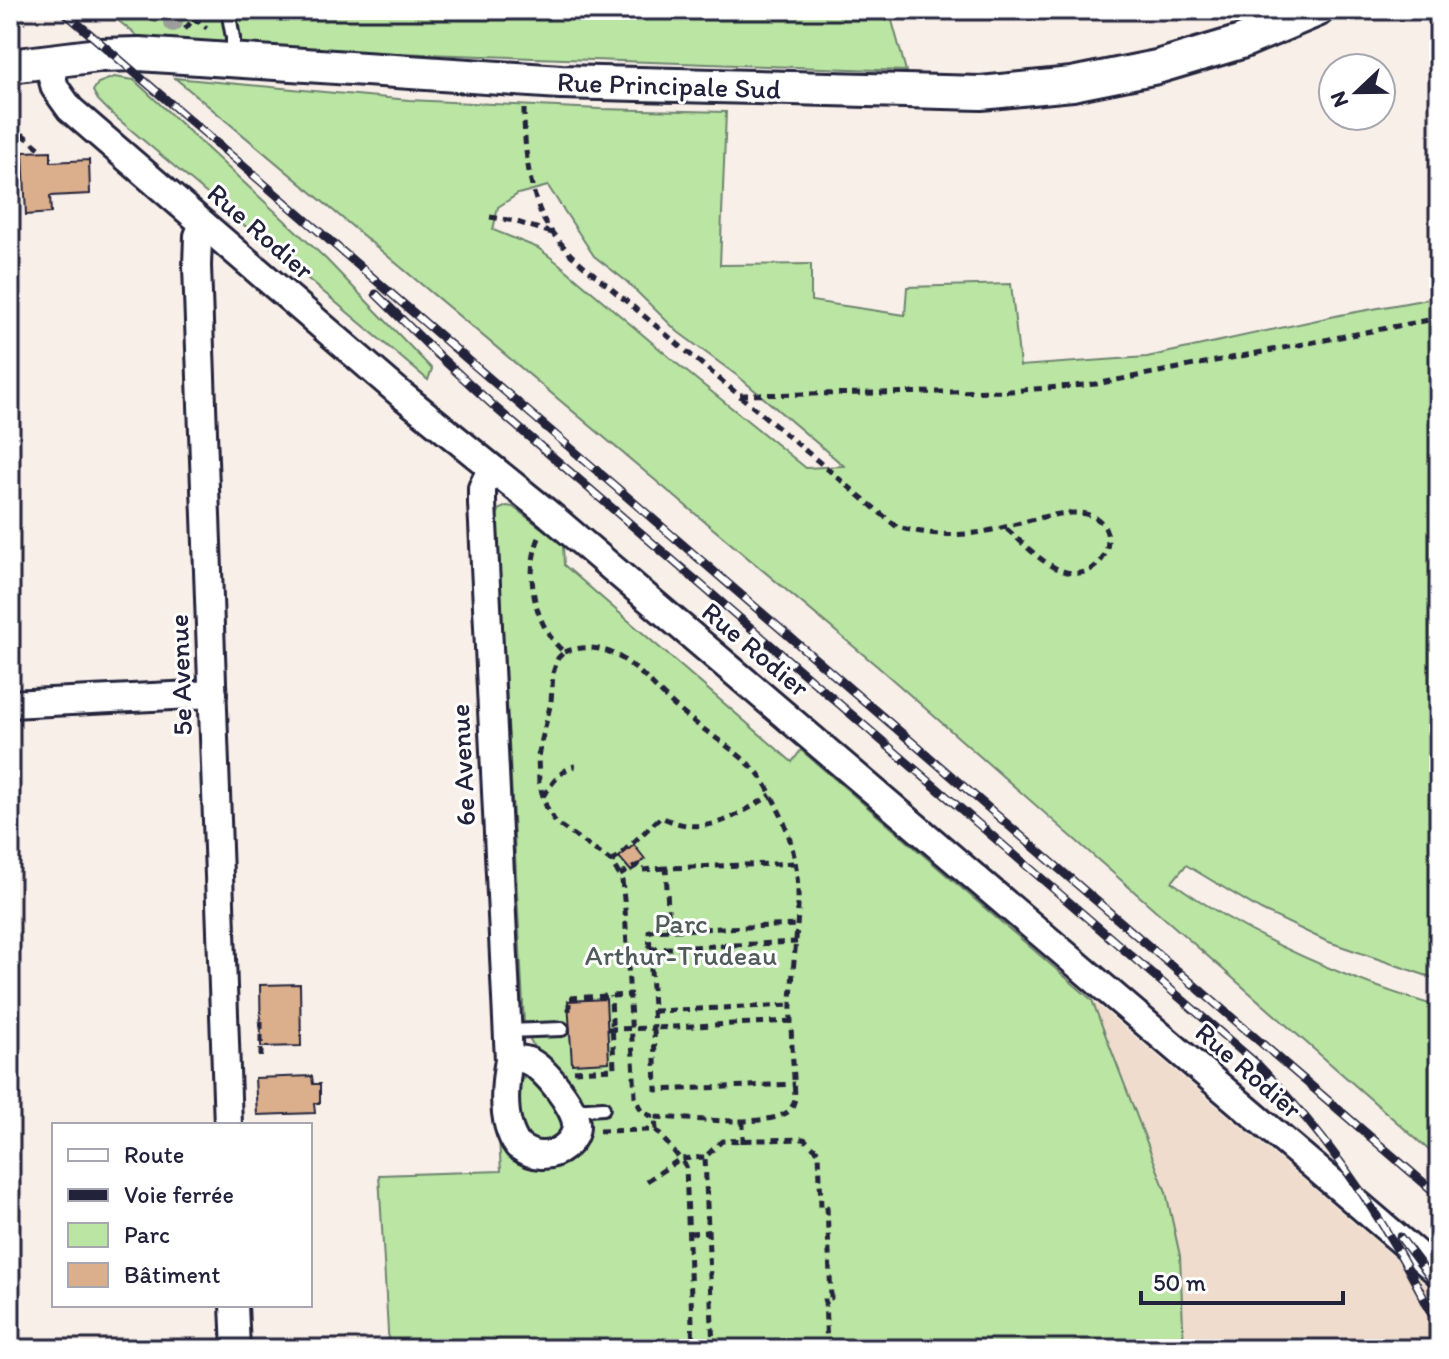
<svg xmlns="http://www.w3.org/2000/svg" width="1449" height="1359" font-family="Itim,sans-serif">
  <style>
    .built { fill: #efdccc }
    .green { fill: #bae5a3; stroke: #6e846f; stroke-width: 2; fill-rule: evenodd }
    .building { fill: #dbaf8c; stroke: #22223b; stroke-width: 2 }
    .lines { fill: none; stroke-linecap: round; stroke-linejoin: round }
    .service-casing { stroke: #22223b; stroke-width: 18 }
    .minor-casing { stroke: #22223b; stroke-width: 32 }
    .tertiary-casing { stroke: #22223b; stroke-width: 38 }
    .path { stroke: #22223b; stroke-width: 5; stroke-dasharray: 8 6; stroke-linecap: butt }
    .service { stroke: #fff; stroke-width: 12 }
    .minor { stroke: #fff; stroke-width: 26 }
    .tertiary { stroke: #fff; stroke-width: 32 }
    .rail-casing { stroke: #22223b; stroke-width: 9 }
    .rail { stroke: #fff; stroke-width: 6; stroke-dasharray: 18; stroke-linecap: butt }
    .tree { fill: #9c9e9a }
    .labels { text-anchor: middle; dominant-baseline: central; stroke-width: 6; stroke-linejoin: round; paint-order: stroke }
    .street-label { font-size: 28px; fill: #22223b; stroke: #fff }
    .park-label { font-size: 28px; fill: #505c5a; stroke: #fff }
  </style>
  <rect width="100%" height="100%" fill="#f8efe8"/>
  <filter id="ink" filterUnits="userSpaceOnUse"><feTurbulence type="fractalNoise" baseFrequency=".0125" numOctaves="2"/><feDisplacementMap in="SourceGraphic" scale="16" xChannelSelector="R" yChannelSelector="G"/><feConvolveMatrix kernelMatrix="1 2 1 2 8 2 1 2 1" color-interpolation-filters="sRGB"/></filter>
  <g filter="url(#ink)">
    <path class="built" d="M1092,1000L1439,1295V1349H1184L1180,1256L1166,1192Z"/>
    <g class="green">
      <path d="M105,10H889L906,71L282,49L140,38Z"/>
      <path d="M114,77L134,80L326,259L432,369L428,380L111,113L98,100L93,91L98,83Z"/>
      <path d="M175,78L409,100L600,109L726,112L720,265L811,264V301L905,315L907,287L1011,284L1020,366L1147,357L1340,315L1439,297V980L1326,941L1261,910L1186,865L1172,882C1252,939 1345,979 1439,1007V1159L877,666ZM548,186L594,256L626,281L678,332L739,377L844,466L806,468L681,367L558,263L538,248L493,230L498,207L518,194Z"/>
      <path d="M507,506L513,507L559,541L563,546L564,565L792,762L801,750L1092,1000L1166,1192L1180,1256L1184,1349H389L379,1175L501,1171L499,1139L509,1154L533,1167L587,1111C571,1079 532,1060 524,1023L497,515L500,509Z"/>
      <path d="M528,1076L537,1079L565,1122C557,1144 529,1153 518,1127C514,1115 517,1095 517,1082Z"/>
    </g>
    <g class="building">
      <path d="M51,151V162L89,160L90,194L50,196L51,213L26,215L23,152Z"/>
      <path d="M634,845L645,859L631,871L619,857Z"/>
      <path d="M300,984L301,1046L261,1047L260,985Z"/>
      <path d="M606,999L609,1062L572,1064L568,1001Z"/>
      <path d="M312,1076L313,1084H320V1103H314L315,1113L257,1115L255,1078Z"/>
    </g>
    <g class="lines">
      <g class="service-casing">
        <g id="service">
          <path d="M228,10L233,38V58"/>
          <path d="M508,1031L562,1029"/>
          <path d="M572,1110L603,1108"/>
        </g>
      </g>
      <g class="minor-casing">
        <g id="minor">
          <path d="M48,62L55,88L70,109L403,396L550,515L1439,1273"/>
          <path d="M203,224L198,236L197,266L228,1125"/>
          <path d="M491,469L482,488V503L509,1060C504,1087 501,1123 518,1146C525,1151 532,1155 541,1155C557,1156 576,1142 576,1125C576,1108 544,1067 528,1061C523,1058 515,1060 509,1060"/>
          <path d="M10,704L213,694"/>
          <path d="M234,1305L236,1349"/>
        </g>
      </g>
      <g class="tertiary-casing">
        <path id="tertiary" d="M10,66L99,55L139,54L561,82L981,93L1072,84L1157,67L1241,42L1317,10"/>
      </g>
      <g class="path">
        <path d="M182,10L207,28"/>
        <path d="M10,24L25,22"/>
        <path d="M185,29L202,10"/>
        <path d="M524,109C524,146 528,186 544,220C551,233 562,244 571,255L897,527C925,534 954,537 982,532C1013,527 1042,514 1072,513C1130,510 1111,587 1063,571C1041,564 1022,541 1004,527"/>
        <path d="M22,134L43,151"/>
        <path d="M490,217L514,221L552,233"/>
        <path d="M740,395L1011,391L1096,384L1439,318"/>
        <path d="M539,538C524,574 534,626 564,652L558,658L553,673L551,702L538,756L539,783L546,806L556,823L612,862L622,880L625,909L635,1096C639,1108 642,1114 655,1117L656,1130"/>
        <path d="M564,652C611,636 636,669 667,699C694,726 730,744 757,772C767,784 774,801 781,815C810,882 794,932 791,1002C790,1034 794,1067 795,1099C793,1106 791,1111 784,1114C760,1127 685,1118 655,1117"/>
        <path d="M543,796C551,785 561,769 575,766"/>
        <path d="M612,862L661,817C705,838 733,818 771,795"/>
        <path d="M620,875L638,865L642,870L666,868"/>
        <path d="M669,930L666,868L797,863"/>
        <path d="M650,949L797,942"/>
        <path d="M569,1011V998L630,995"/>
        <path d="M653,1011L791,1005"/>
        <path d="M261,1021V1059"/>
        <path d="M792,1021L654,1028L656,1090L795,1084"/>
        <path d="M608,1029L654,1028L649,931L798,925"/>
        <path d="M574,1071L614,1069L611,996"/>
        <path d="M743,1121V1145"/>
        <path d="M599,1131L656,1130L686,1166L693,1349"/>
        <path d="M647,1181L680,1159L705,1157"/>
        <path d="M689,1233L708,1232"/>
        <path d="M713,1349L705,1157L722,1141L804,1139L819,1152L821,1207H827L831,1298H825L827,1349"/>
      </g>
      <use href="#service" class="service"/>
      <use href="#minor" class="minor"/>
      <use href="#tertiary" class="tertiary"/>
      <g class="rail-casing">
        <g id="rail">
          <path d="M62,10L1439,1196"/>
          <path d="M376,294L436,353L497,409L1258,1065C1334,1143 1393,1232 1439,1329"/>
          <path d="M1400,1237L1439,1289"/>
        </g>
      </g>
      <use href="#rail" class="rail"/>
    </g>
    <circle class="tree" cx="173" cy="22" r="10"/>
  </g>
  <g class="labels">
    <g class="street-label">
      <text transform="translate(669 85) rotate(2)">Rue Principale Sud</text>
      <text transform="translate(261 231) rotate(41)">Rue Rodier</text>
      <text transform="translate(756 649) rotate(40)">Rue Rodier</text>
      <text transform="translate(180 675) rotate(-92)">5e Avenue</text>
      <text transform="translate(462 765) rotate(-93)">6e Avenue</text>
      <text transform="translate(1249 1070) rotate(41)">Rue Rodier</text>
    </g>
    <g class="park-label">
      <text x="681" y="923">Parc<tspan x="681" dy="32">Arthur-Trudeau</tspan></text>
    </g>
  </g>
  <rect width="1449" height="1359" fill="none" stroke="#fff" stroke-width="40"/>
  <rect x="20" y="20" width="1409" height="1319" fill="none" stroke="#22223b" stroke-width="3" filter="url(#ink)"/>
  <rect x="52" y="1123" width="260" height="184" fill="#ffffff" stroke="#a7a7b1" stroke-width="2"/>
  <rect x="68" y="1149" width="40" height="12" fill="#ffffff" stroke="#a7a7b1" stroke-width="2"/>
  <text x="124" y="1163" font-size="24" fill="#22223b">Route</text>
  <rect x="68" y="1189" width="40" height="12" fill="#22223b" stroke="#a7a7b1" stroke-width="2"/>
  <text x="124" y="1203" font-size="24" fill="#22223b">Voie ferrée</text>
  <rect x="68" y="1223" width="40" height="24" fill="#bae5a3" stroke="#a7a7b1" stroke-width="2"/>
  <text x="124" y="1243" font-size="24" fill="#22223b">Parc</text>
  <rect x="68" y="1263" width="40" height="24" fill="#dbaf8c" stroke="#a7a7b1" stroke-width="2"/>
  <text x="124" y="1283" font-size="24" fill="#22223b">Bâtiment</text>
  <g transform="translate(1357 92) rotate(248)"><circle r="38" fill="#ffffff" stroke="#a7a7b1" stroke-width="2"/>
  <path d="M0-6L14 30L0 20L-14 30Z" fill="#22223b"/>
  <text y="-12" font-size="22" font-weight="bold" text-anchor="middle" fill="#22223b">N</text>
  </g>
  <path d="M1141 1291v12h202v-12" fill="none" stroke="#22223b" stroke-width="4"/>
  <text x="1153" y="1291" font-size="24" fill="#22223b" stroke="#ffffff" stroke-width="6" paint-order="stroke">50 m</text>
</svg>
